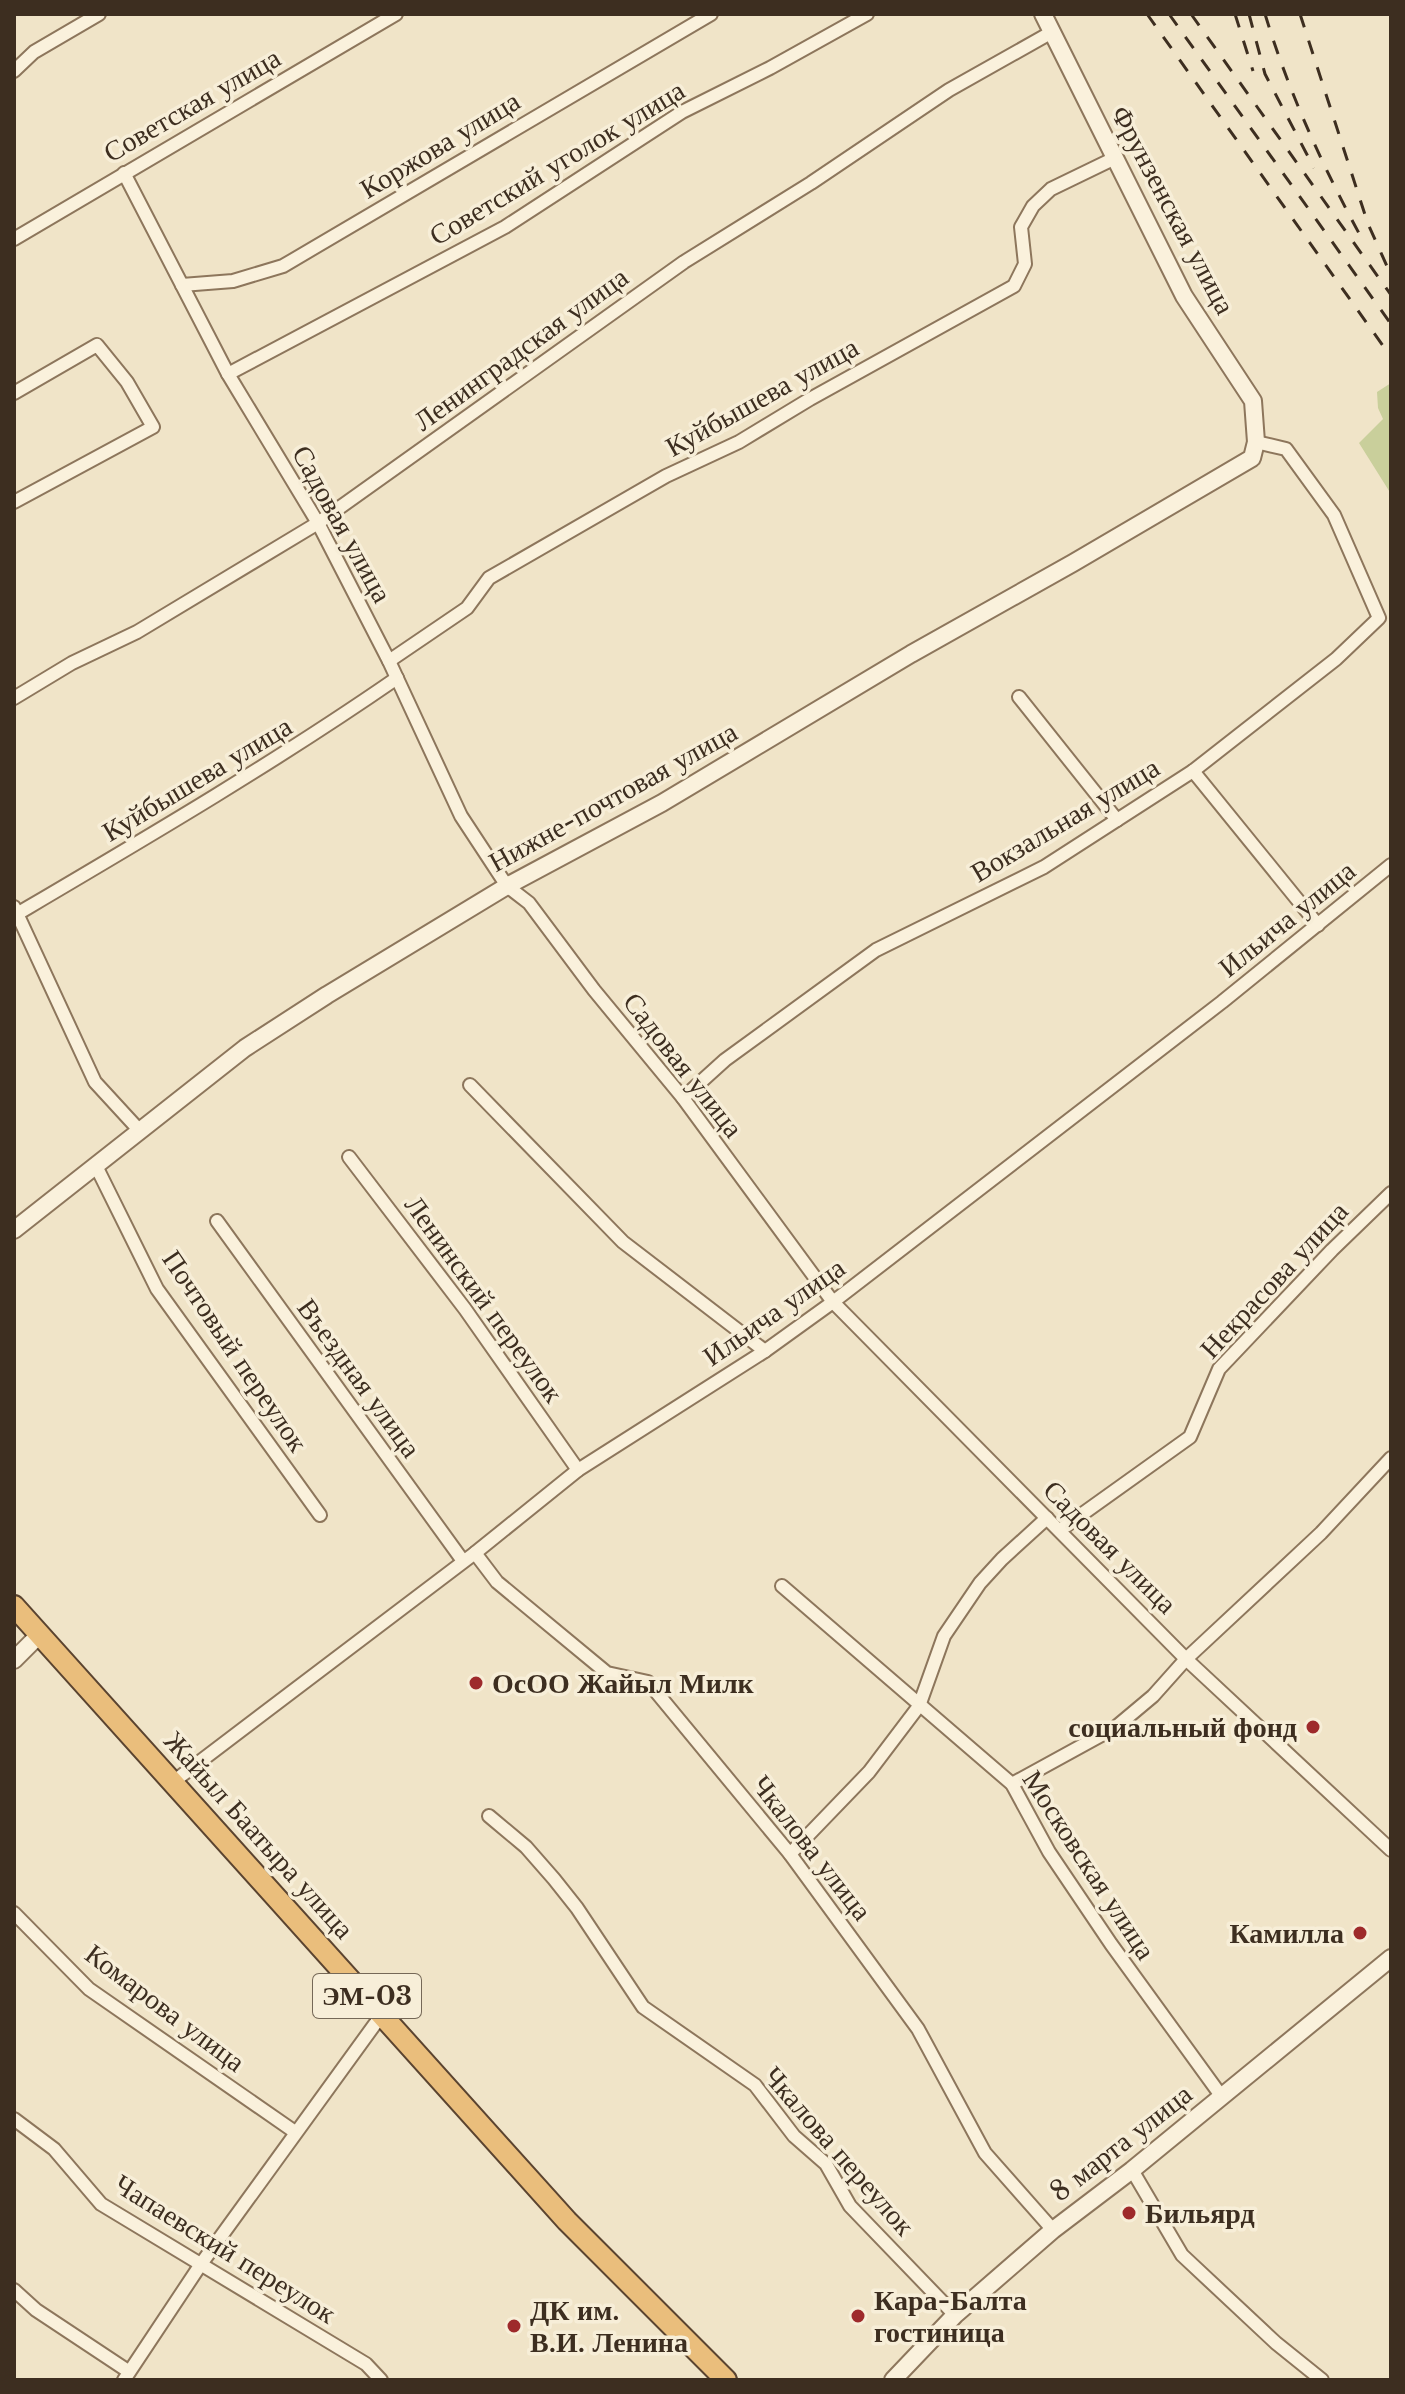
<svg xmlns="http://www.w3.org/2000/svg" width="1405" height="2394" font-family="'Libre Baskerville',serif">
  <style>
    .green { fill: #c9cf9b }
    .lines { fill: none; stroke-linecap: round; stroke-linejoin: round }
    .minor-casing { stroke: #8d765c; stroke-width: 16 }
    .tertiary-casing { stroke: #8d765c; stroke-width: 20 }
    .trunk-casing { stroke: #5b4430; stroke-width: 24 }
    .minor { stroke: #faf1dc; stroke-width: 12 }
    .tertiary { stroke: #faf1dc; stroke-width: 16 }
    .trunk { stroke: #eabe7c; stroke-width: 20 }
    .rail { stroke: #3d2e20; stroke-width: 3; stroke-dasharray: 14 14; stroke-linecap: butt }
    .poi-dot { fill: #9e2a2b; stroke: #f7eed8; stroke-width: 3 }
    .labels { text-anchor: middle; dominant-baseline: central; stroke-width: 7; stroke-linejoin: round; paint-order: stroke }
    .shield { fill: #f7eed8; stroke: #756857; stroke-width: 2 }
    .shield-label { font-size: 26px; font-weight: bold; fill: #3d2e20 }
    .street-label { font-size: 28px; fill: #3d2e20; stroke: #f7eed8 }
    .poi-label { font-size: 28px; font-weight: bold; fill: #3d2e20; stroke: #f7eed8; text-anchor: start }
  </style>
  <rect width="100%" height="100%" fill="#f0e4c8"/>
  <path class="green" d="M1391,383V494L1359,443L1383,419L1378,408L1377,392Z"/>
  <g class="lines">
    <g class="minor-casing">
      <g id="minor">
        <path d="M14,71L34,52L99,14"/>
        <path d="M124,173L228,374L318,523L389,661L461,816L507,886L529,903L594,990L683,1098L833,1302L1186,1659L1391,1850"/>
        <path d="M14,239L396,14"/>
        <path d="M182,285L233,281L283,266L711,14"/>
        <path d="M228,374L505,227L682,112L770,68L867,14"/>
        <path d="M14,393L97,345L127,382L153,427L14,502"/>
        <path d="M389,661L467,608L489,578L666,476L739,442L810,399L1014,286L1025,264L1021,227L1033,206L1051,189L1115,158"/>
        <path d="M1019,697L1117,820"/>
        <path d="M14,698L72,663L137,632L318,523L684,262L811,183L949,90L1052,32"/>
        <path d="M1193,771L1318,925"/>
        <path d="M14,907L95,1082L140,1131"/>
        <path d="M17,914C146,838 274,763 397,678"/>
        <path d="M470,1085L623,1242L765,1351"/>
        <path d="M683,1098L725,1060L876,950L1044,867L1193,771L1336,659L1379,618L1334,515L1286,449L1256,442"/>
        <path d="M349,1157L465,1309L578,1470"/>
        <path d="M96,1166L157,1289L320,1515"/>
        <path d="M217,1221L463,1561"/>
        <path d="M1060,1530L1190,1437L1219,1369L1332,1250L1391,1193"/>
        <path d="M475,1553L497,1582L607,1673L648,1682L790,1854L918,2029L985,2153L1053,2230"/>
        <path d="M782,1586L1012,1784L1049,1852L1111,1944L1222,2097"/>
        <path d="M173,1782L475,1553L578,1470L765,1351L833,1302L1222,1002L1391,865"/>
        <path d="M1012,1784L1116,1727L1153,1696L1186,1659L1321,1533L1391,1458"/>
        <path d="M489,1816L526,1847L554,1879L577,1908L643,2007L755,2085L794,2136L826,2164L850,2206L955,2315"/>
        <path d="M790,1854L869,1772L919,1706L944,1636L980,1583L1002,1559L1047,1518"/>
        <path d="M14,1913L89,1989L295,2132"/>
        <path d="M14,2119L54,2149L101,2204L366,2364L381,2380"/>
        <path d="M1132,2170L1182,2255L1276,2343L1322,2380"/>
        <path d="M14,2290L36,2310L128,2371"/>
        <path d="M124,2380L201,2264L383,2013"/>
      </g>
    </g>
    <g class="tertiary-casing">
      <g id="tertiary">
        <path d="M14,1230L245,1048L327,995L507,886L662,803L911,654L1073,563L1252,458L1256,442L1253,401L1184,296L1043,14"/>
        <path d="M14,1660L40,1634"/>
        <path d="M893,2380L955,2315L1053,2230L1132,2170L1391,1958"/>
      </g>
    </g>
    <g class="trunk-casing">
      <path id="trunk" d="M14,1606L567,2221L726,2380"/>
    </g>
    <use href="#minor" class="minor"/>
    <use href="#tertiary" class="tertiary"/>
    <use href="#trunk" class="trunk"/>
    <g class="rail">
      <path d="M1147,14L1391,357"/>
      <path d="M1169,14L1391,324"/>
      <path d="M1191,14L1391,295"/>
      <path d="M1235,14L1253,71"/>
      <path d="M1249,14L1265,74L1314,168"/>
      <path d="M1265,14C1289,93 1322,165 1361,237"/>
      <path d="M1300,14L1368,224L1391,275"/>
    </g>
  </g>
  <g class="poi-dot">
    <circle cx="476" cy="1683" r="8"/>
    <circle cx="1313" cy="1727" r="8"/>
    <circle cx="1360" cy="1933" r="8"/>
    <circle cx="1129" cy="2213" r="8"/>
    <circle cx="858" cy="2316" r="8"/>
    <circle cx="514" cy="2326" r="8"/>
  </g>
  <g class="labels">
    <rect class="shield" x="313" y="1974" width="108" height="44" rx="6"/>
    <g class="shield-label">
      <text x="367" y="1996">ЭМ-03</text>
    </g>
    <g class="street-label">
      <text transform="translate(192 105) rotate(-30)">Советская улица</text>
      <text transform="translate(440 145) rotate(-31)">Коржова улица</text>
      <text transform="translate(557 163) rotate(-31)">Советский уголок улица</text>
      <text transform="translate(1173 210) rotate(62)">Фрунзенская улица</text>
      <text transform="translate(521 349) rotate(-36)">Ленинградская улица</text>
      <text transform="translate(762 397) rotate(-29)">Куйбышева улица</text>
      <text transform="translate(342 524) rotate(61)">Садовая улица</text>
      <text transform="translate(197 779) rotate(-31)">Куйбышева улица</text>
      <text transform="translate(613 797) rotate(-29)">Нижне-почтовая улица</text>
      <text transform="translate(1065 820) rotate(-31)">Вокзальная улица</text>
      <text transform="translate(1287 919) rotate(-39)">Ильича улица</text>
      <text transform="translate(683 1065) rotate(52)">Садовая улица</text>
      <text transform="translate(1274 1280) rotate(-47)">Некрасова улица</text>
      <text transform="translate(484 1299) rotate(54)">Ленинский переулок</text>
      <text transform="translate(774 1312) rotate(-35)">Ильича улица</text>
      <text transform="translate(235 1351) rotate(56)">Почтовый переулок</text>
      <text transform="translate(359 1378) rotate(54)">Въездная улица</text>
      <text transform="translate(1110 1547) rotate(45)">Садовая улица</text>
      <text transform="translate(259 1835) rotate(48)">Жайыл Баатыра улица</text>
      <text transform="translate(812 1848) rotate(52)">Чкалова улица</text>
      <text transform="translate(1089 1865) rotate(57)">Московская улица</text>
      <text transform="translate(165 2008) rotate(37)">Комарова улица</text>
      <text transform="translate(1121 2143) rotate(-38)">8 марта улица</text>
      <text transform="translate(839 2151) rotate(49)">Чкалова переулок</text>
      <text transform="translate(225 2249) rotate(32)">Чапаевский переулок</text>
    </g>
    <g class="poi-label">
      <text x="492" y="1683">ОсОО Жайыл Милк</text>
      <text x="1297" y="1727" text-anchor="end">социальный фонд</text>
      <text x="1344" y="1933" text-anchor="end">Камилла</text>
      <text x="1145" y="2213">Бильярд</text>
      <text x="874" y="2300">Кара-Балта<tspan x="874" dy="32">гостиница</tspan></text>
      <text x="530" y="2310">ДК им.<tspan x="530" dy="32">В.И. Ленина</tspan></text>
    </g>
  </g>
  <rect width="1405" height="2394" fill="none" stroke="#3d2e20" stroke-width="32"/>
</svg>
